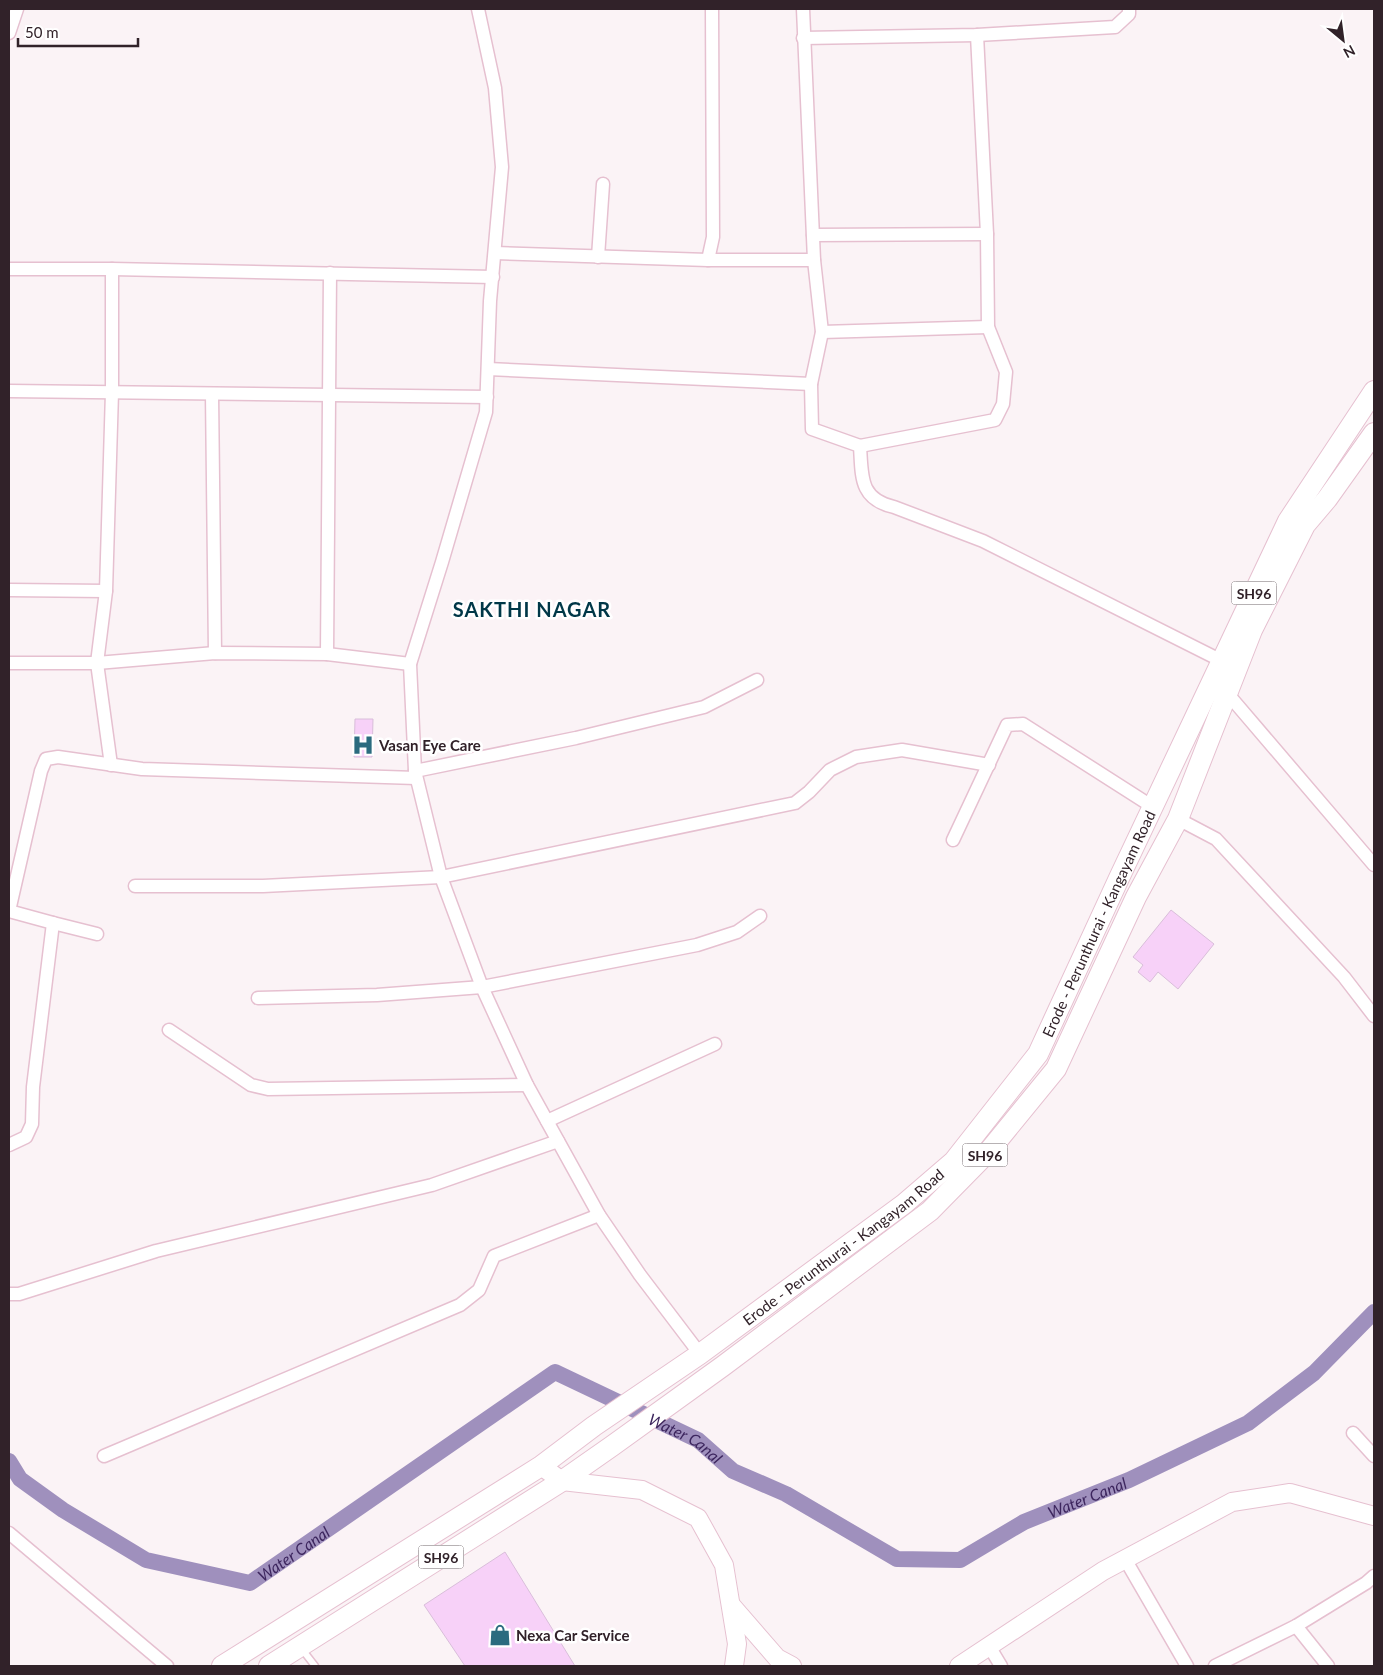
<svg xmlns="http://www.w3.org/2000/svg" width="1383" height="1675" font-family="Lato,sans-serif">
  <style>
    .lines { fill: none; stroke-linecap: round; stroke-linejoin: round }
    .canal { stroke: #9f90bd; stroke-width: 16 }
    .building { fill: #f7d1f8; stroke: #d9beda }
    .lane-casing { stroke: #e6c0d0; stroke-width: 9 }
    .street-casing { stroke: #e6c0d0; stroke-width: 15 }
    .secondary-casing { stroke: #e6c0d0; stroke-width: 20 }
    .primary-casing { stroke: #e6c0d0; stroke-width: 22 }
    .lane { stroke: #fff; stroke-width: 6 }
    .street { stroke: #fff; stroke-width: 12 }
    .secondary { stroke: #fff; stroke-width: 18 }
    .primary { stroke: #fff; stroke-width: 20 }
    .labels { text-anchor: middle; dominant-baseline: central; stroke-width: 5; stroke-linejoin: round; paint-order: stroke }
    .shield { fill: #fff; stroke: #6f6469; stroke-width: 1 }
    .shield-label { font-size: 14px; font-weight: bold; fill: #312229 }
    .poi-label { font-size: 15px; font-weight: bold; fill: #312229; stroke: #fff; text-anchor: start }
    .street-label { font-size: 15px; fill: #312229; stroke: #fff }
    .water-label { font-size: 16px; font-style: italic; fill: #3d265e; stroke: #fff }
    .district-label { font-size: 20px; font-weight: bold; letter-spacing: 1px; fill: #003848; stroke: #fff }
  </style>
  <rect width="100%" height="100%" fill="#fbf3f6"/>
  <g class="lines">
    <path class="canal" id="s1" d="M9,1461L20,1479L63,1510L146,1560L250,1583L555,1372L698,1440L733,1471L786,1494L897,1559L960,1560L1024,1522L1129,1480L1248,1423L1314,1373L1374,1312"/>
  </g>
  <g class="building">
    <path d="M355,719H373L372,757H354Z"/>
    <path d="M1171,910L1214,944L1178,989L1158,972L1150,982L1138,972L1143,965L1133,957Z"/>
    <path d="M505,1552L575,1666H465L424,1605Z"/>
  </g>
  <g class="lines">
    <g class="lane-casing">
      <path id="lane" d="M301,1648L315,1666"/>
    </g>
    <g class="street-casing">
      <g id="street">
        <path d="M478,9L495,88L502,167L490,301L486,412L442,562L410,664L415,771L441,877L482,987L527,1085L599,1215L640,1275L700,1354"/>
        <path d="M803,9L814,260L822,332L811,384"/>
        <path d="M9,33L17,9"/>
        <path d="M803,38L977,35L1115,27L1129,14V9"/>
        <path d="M813,235L987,234"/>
        <path d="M495,253L708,260H814"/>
        <path d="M598,257L603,184"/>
        <path d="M708,260L713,237L712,9"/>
        <path d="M9,269H112L493,277"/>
        <path d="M822,332L988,327"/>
        <path d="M488,369L811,384L812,429L860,446C862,476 859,499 894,507L983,541L1222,661"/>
        <path d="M9,391L487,397"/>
        <path d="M212,394L215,653"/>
        <path d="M860,446L995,420L1003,404L1006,372L988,327L987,234L977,35"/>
        <path d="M9,590L106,591"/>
        <path d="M327,654L330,273"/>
        <path d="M9,663H97L215,653L327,654L410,664"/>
        <path d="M1227,693L1374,865"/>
        <path d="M111,765L97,663L106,591L112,392V269"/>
        <path d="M415,771L576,738L704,707L757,680"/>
        <path d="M1178,819L1216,839L1344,977L1374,1016"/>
        <path d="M953,840L1007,725L1023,724L1153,807"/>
        <path d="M135,886H263L441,877L795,803L809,792L830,770L856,757L902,750L989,765"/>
        <path d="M9,911L41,771L46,759L58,757L142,769L416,778"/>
        <path d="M53,923L97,934"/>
        <path d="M258,998L377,995L482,987L697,945L737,932L760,916"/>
        <path d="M169,1030L251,1085L268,1089L527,1085"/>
        <path d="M547,1121L715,1044"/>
        <path d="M9,1145L26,1137L32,1124L33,1087L53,923L9,911"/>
        <path d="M9,1294H19L156,1251L432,1185L558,1141"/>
        <path d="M1353,1433L1374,1456"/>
        <path d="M104,1456L460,1305L479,1290L494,1256L599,1215"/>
        <path d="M9,1533L167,1666"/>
        <path d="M1125,1559L1187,1666"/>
        <path d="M1296,1626L1328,1666"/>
        <path d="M989,1646L1001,1666"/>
        <path d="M1215,1666L1296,1626L1366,1583L1374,1576"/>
      </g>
    </g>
    <g class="secondary-casing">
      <g id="secondary">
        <path d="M541,1466L562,1481L642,1490L698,1518L724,1565L737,1644L734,1666"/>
        <path d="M731,1605L777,1658L792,1666"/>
        <path d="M959,1666L1103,1571L1232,1502L1290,1493L1374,1516"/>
      </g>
    </g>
    <g class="primary-casing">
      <g id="primary">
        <path id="s2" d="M222,1666L541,1466L594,1426L700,1354L904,1204L954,1161L1038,1054L1120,876L1288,521L1374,391"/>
        <path d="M269,1666L562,1481L612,1446L723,1366L930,1211L989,1151L1056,1069L1136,897L1178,819L1252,630L1305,525L1327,499L1374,433"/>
      </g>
    </g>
    <use href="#lane" class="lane"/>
    <use href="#street" class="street"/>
    <use href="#secondary" class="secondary"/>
    <use href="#primary" class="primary"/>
  </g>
  <defs>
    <g id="hospital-bare" transform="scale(1.725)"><path d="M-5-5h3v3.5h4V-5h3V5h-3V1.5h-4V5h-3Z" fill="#2b6b7f" stroke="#fff" stroke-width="2.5" paint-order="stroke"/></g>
    <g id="shop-bare" transform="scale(1.725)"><path d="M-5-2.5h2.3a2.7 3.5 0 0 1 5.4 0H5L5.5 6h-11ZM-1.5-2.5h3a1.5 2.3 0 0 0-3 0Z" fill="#2b6b7f" stroke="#fff" stroke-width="2.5" paint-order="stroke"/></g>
  </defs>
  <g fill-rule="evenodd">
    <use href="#hospital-bare" x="363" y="745"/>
    <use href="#shop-bare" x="500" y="1635"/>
  </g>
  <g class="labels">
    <g class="shield">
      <rect x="1231.5" y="581.5" width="45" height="23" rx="4"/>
      <rect x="962.5" y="1143.5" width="45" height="23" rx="4"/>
      <rect x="418.5" y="1545.5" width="45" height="23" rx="4"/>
    </g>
    <g class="shield-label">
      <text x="1254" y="593">SH96</text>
      <text x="985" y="1155">SH96</text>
      <text x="441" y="1557">SH96</text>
    </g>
    <g class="poi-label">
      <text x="379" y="745">Vasan Eye Care</text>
      <text x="516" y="1635">Nexa Car Service</text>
    </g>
    <g class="street-label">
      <text stroke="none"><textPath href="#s2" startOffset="1170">Erode - Perunthurai - Kangayam Road</textPath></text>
      <text stroke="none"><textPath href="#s2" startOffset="750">Erode - Perunthurai - Kangayam Road</textPath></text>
    </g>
    <g class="water-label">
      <text stroke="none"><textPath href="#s1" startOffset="795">Water Canal</textPath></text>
      <text stroke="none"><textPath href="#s1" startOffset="1245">Water Canal</textPath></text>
      <text stroke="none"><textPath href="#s1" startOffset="330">Water Canal</textPath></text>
    </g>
    <g class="district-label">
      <text x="532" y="609">SAKTHI NAGAR</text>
    </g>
  </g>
  <rect width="1383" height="1675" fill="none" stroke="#312229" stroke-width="20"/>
  <g transform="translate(1343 40) rotate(151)" stroke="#ffffff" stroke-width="4" paint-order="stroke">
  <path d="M0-4L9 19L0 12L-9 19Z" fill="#312229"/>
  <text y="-8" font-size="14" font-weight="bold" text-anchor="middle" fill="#312229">N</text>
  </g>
  <path d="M18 38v8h120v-8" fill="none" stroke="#312229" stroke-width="2.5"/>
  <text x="25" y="38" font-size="15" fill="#312229" stroke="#ffffff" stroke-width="4" paint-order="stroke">50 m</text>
</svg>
